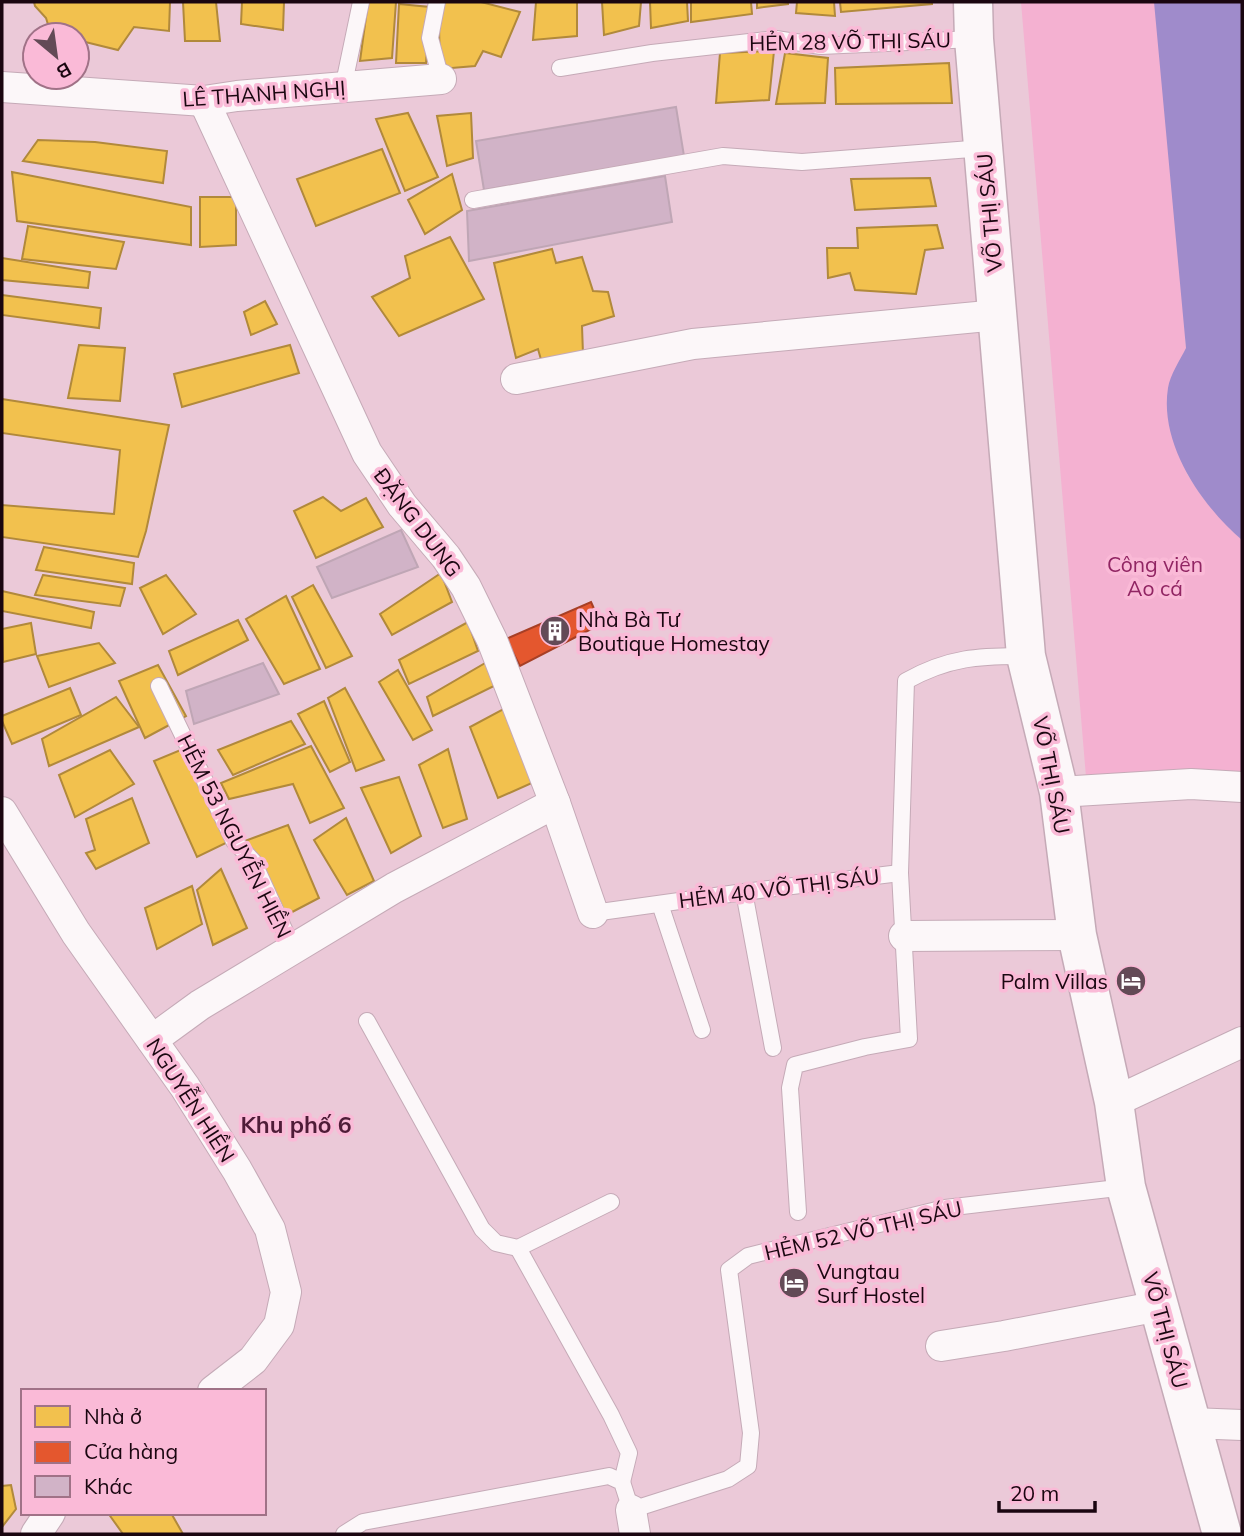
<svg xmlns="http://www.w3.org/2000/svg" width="1244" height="1536" font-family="Mulish,sans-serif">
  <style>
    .green { fill: #f4b1d1 }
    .water { fill: #9f8bcb }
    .homes { fill: #f2c14e; stroke: #b1893b; stroke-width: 2 }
    .shops { fill: #e4572e; stroke: #a73f25; stroke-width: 2 }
    .building { fill: #d1b3c7; stroke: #bfa6b5; stroke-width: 2 }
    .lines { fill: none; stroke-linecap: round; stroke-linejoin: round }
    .lane-casing { stroke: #c5aab7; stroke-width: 18 }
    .street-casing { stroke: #c5aab7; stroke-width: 32 }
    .secondary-casing { stroke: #c5aab7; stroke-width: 41 }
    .lane { stroke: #fcf7f9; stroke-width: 16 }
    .street { stroke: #fcf7f9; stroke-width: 30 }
    .secondary { stroke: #fcf7f9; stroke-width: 38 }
    .labels { text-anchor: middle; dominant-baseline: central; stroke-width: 7; stroke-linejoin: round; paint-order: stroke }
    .street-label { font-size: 21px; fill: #1a0610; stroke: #fabad7 }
    .park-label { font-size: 21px; fill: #912563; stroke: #fabad7 }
    .poi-label { font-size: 21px; fill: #1a0610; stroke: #fabad7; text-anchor: start }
    .neighbourhood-label { font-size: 23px; font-weight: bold; fill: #4e1c37; stroke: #fabad7 }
  </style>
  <rect width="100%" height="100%" fill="#ebc9d8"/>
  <path class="green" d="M1021,2H1163L1186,348L1169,385L1187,474L1203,498L1230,529L1242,540V778L1086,777Z"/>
  <path class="water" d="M1154,2H1242V540C1202,506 1159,444 1168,388C1170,375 1180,360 1186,348Z"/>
  <g class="homes">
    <path d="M34,2H170L169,31L134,27L118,50L77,40V35L51,34L46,18L35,6Z"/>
    <path d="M183,2H216L220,41H185Z"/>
    <path d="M242,2H284L283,30L241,24Z"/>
    <path d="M368,2H396L392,58L360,61Z"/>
    <path d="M444,2H481L520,12L501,57L483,51L475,66L440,69L439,26Z"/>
    <path d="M536,2H577V36L533,40Z"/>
    <path d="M602,2H641L639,26L604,35Z"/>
    <path d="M650,2H687L688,21L651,28Z"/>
    <path d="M691,2H751L752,14L691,22Z"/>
    <path d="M757,2H788V4L757,8Z"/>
    <path d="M797,2H834L835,16L796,13Z"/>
    <path d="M840,2H932V4L841,12Z"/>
    <path d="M399,4L430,7L426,63H396Z"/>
    <path d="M774,51L769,100L716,103L720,53Z"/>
    <path d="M785,53L828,58L825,103L776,104Z"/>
    <path d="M949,63L952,103L836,104L835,68Z"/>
    <path d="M408,113L438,177L405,191L376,119Z"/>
    <path d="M471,113L473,158L447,166L437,116Z"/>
    <path d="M38,140L95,142L167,151L163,183L23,161Z"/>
    <path d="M382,149L400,193L316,226L297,179Z"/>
    <path d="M12,172L191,207V245L17,221Z"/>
    <path d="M452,174L462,210L425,234L408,200Z"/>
    <path d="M930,178L936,206L855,210L851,179Z"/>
    <path d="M200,197H236V245L200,247Z"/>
    <path d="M937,225L943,248L925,250L916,294L855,290L850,273L828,278L827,248H858L857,228Z"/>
    <path d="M28,226L124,242L116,269L22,259Z"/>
    <path d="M450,237L484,299L399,336L372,297L410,278L405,256Z"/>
    <path d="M552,249L556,263L582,257L593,291L608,292L614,316L582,326L583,354L542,363L538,349L516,358L494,263Z"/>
    <path d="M2,258L90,272L88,288L2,280Z"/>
    <path d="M2,295L101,308L99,328L2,315Z"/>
    <path d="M265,301L277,324L251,335L244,312Z"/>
    <path d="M79,345L125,348L120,401L68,398Z"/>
    <path d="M290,345L299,373L182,407L174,374Z"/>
    <path d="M2,399L169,425L146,531L138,557L2,537V505L114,514L120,450L2,433Z"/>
    <path d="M323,497L341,511L366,498L383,527L316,558L294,511Z"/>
    <path d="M44,547L134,563L132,584L36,570Z"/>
    <path d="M441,573L452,602L392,635L380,614Z"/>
    <path d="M43,575L125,588L120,606L35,595Z"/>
    <path d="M166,575L196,614L163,634L140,588Z"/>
    <path d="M313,585L352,656L326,668L292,597Z"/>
    <path d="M2,591L94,612L91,628L2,611Z"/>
    <path d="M286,596L320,669L284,684L246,619Z"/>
    <path d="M238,620L248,640L178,675L169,651Z"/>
    <path d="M468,622L478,651L409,684L399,660Z"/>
    <path d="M31,623L36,654L3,662L2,629Z"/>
    <path d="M99,643L115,663L49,687L37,656Z"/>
    <path d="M487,662L494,686L433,716L427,697Z"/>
    <path d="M158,665L186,716L145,738L119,681Z"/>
    <path d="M398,670L432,730L413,740L379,682Z"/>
    <path d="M70,688L81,715L12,744L2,721V716Z"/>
    <path d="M345,688L384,760L356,771L328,698Z"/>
    <path d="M116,697L139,727L49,766L42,739Z"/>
    <path d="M324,701L350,762L330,772L298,714Z"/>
    <path d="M513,704L543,778L498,798L470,727Z"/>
    <path d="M291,721L305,744L233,775L218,750Z"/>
    <path d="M195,744L232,840L197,857L154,761Z"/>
    <path d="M311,746L344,808L310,823L293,784L229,799L221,783Z"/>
    <path d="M448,749L467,819L443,828L419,765Z"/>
    <path d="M110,750L134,784L75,817L59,775Z"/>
    <path d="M399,777L421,836L391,853L361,788Z"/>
    <path d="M132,798L149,843L96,869L86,853L95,850L86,819Z"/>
    <path d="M346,818L374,881L347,895L314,840Z"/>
    <path d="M288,825L319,898L275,921L242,842Z"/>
    <path d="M221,869L247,928L213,945L197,890Z"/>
    <path d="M192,886L202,924L157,949L145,908Z"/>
    <path d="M11,1485L16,1509L2,1527V1486Z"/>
    <path d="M108,1513H171L183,1534H123Z"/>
  </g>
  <path class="shops" d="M591,602L601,624L520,666L506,639Z"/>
  <g class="building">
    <path d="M676,107L684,156L484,190L476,141Z"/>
    <path d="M665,176L672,222L469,261L467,211Z"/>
    <path d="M401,530L418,567L332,598L317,567Z"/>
    <path d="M263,663L279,694L194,724L186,691Z"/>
  </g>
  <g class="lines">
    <g class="lane-casing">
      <g id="lane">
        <path d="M437,2L430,38L441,79"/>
        <path d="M560,68L652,53L776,39L821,46L974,39"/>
        <path d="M343,88L361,2"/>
        <path d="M473,200L723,156L802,162L984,148"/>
        <path d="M159,686L234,841L253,861L293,949"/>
        <path d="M744,892L773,1048"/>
        <path d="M660,904L702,1030"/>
        <path d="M593,913L744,892L900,873"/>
        <path d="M367,1021L482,1229L496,1243L518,1248L611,1202"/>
        <path d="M798,1212L790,1088L795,1065L865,1047L909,1039L900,873L906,681C949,657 979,656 1026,656"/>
        <path d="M518,1248L611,1415L629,1453L622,1482"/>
        <path d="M344,1534L363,1522L609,1476L622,1482L631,1510L728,1479L748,1466L751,1433L729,1270L748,1256L945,1208L1126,1187"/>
      </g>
    </g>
    <g class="street-casing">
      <g id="street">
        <path d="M2,87L204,101L237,96L441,79"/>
        <path d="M204,101L367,453L402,505L446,557L466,587L492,640L555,803L593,913"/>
        <path d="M516,379L693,344L998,315"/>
        <path d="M1059,792L1191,784L1242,787"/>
        <path d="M2,812L76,933L185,1087L237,1170L270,1229L286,1292L279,1325L253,1360L213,1391"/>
        <path d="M904,936L1077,935"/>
        <path d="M152,1040L200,1005L394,888L555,803"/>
        <path d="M1114,1102L1242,1042"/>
        <path d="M941,1346L1004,1336L1159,1306"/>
        <path d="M1191,1423L1242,1425"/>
        <path d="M631,1510L635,1534"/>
        <path d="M36,1534L50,1513"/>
      </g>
    </g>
    <g class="secondary-casing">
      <path id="secondary" d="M973,2L974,39L1026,656L1059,792L1077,935L1114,1102L1126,1187L1222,1534"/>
    </g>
    <use href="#lane" class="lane"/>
    <use href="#street" class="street"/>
    <use href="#secondary" class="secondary"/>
  </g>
  <defs>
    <g id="building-disc" transform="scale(1.575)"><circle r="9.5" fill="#634a56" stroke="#fabad7"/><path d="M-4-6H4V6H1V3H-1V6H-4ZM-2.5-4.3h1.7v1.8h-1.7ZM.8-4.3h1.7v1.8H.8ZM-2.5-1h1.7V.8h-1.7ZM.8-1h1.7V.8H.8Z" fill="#fff"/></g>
    <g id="hotel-disc" transform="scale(1.575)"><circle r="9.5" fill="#634a56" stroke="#fabad7"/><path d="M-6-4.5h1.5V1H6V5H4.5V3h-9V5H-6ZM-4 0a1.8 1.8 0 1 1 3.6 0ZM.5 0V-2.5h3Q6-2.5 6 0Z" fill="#fff"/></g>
  </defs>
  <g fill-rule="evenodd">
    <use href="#building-disc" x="555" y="631"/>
    <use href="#hotel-disc" x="1131" y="981"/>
    <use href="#hotel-disc" x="794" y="1283"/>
  </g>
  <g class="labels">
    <g class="street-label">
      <text transform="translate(850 41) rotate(-1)">HẺM 28 VÕ THỊ SÁU</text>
      <text transform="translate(264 93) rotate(-4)">LÊ THANH NGHỊ</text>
      <text transform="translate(989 213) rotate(-95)">VÕ THỊ SÁU</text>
      <text transform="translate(418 522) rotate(53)">ĐẶNG DUNG</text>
      <text transform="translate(1052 775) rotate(79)">VÕ THỊ SÁU</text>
      <text transform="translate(235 836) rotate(63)">HẺM 53 NGUYỄN HIỀN</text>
      <text transform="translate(779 888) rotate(-7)">HẺM 40 VÕ THỊ SÁU</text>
      <text transform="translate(191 1100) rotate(57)">NGUYỄN HIỀN</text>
      <text transform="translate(863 1230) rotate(-13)">HẺM 52 VÕ THỊ SÁU</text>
      <text transform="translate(1166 1330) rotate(75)">VÕ THỊ SÁU</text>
    </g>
    <g class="park-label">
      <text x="1155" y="564">Công viên<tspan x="1155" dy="24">Ao cá</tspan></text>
    </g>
    <g class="poi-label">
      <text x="578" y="619">Nhà Bà Tư<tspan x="578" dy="24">Boutique Homestay</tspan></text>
      <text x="1108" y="981" text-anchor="end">Palm Villas</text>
      <text x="817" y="1271">Vungtau<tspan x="817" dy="24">Surf Hostel</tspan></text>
    </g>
    <g class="neighbourhood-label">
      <text x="296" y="1124">Khu phố 6</text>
    </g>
  </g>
  <rect width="1244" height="1536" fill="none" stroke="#1a0610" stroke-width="7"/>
  <rect x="21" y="1389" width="245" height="126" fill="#fabad7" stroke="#a07287" stroke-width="2"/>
  <rect x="35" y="1406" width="35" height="21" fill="#f2c14e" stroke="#a07287" stroke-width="2"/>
  <text x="84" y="1424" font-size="21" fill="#1a0610">Nhà ở</text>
  <rect x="35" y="1442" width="35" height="21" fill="#e4572e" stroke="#a07287" stroke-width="2"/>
  <text x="84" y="1459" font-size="21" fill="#1a0610">Cửa hàng</text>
  <rect x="35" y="1476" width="35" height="21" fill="#d1b3c7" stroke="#a07287" stroke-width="2"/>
  <text x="84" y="1494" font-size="21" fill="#1a0610">Khác</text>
  <g transform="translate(56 56) rotate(151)"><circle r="33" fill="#fabad7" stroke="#a07287" stroke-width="2"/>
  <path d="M0-5L12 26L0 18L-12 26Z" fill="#634a56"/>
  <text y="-10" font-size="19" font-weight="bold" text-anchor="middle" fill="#1a0610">B</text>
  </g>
  <path d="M999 1501v10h96v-10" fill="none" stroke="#1a0610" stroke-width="3.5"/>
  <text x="1010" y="1501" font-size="21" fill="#1a0610" stroke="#fabad7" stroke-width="5" paint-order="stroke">20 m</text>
</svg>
